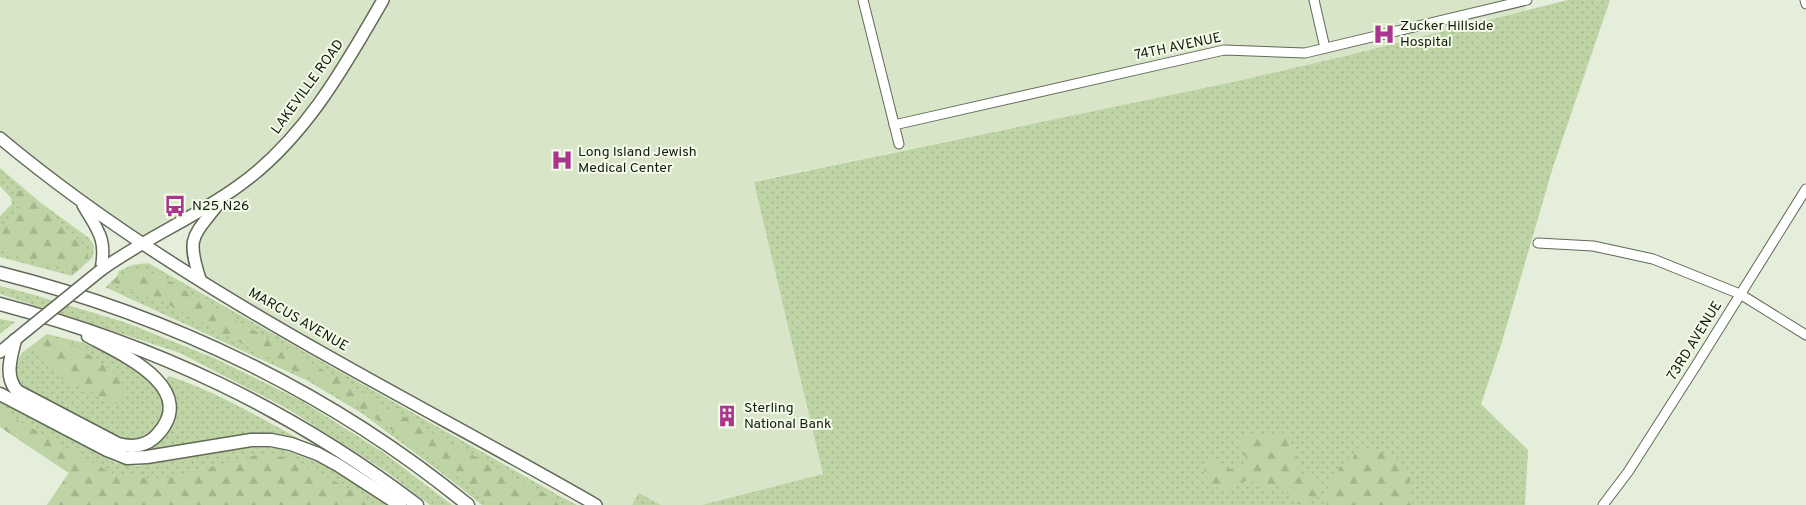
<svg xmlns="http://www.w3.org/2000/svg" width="1806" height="505" font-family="Overpass,sans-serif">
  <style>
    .built { fill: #d8e5c9 }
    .grass { fill: url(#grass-dots) }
    .forest { fill: url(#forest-firs) }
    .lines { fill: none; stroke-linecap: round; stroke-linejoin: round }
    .minor-casing { stroke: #616958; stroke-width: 11 }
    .major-casing { stroke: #616958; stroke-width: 14 }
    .highway-casing { stroke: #616958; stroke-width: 15 }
    .minor { stroke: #fff; stroke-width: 9 }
    .major { stroke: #fff; stroke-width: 11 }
    .highway { stroke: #fff; stroke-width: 12 }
    .major-bridge-casing { stroke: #616958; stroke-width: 14; stroke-linecap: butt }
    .major-bridge { stroke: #fff; stroke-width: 11 }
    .labels { text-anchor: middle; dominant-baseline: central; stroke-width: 4; stroke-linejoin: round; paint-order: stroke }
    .poi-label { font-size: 14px; fill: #171a13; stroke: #f2fce7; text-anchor: start }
    .street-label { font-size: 14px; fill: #171a13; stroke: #f2fce7 }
  </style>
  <defs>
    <pattern id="grass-dots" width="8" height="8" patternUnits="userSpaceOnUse" patternTransform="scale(1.25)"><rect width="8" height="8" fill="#bed4a5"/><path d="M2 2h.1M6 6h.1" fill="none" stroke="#a3b58d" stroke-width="1.8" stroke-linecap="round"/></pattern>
    <pattern id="forest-firs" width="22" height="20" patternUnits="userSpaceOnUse" patternTransform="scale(1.25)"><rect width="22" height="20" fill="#bed4a5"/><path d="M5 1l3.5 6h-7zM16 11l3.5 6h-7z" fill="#a3b58d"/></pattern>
  </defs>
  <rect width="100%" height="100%" fill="#e5eeda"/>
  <path class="built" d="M0,0H1523L1526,10L1341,57L1233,82L755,181L823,474L702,505H661L639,493L632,505H596L200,279L192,250L222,198L144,243L0,138Z"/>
  <g class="grass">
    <path d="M1568,0H1610L1553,167L1501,345L1481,404L1528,450L1525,505H702L823,474L754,182L1233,82L1341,57Z"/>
    <path d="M0,168L41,203L89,238L94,246L93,257L72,276L0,257V216L12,204L11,198L0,186Z"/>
    <path d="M148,263L558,495L577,505H482L451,480L363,414L308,381L105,287L116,278L119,271L132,265Z"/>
    <path d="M0,286L31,294L127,323L214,358L302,401L384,453L452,505H430L387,472L288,409L180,353L0,294Z"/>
    <path d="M0,319L15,322L0,334Z"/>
    <path d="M47,334L84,343L119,359L148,379L164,401L163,417L155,431L141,439L119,440L15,384V360H18L22,353Z"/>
    <path d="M169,376C217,392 259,417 303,441L302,443L278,437L143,455L142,451C153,445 171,435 173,421C173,412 167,390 165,381Z"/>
    <path d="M0,402L116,463L137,466L240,448H278L326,465L392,505H47L69,473L0,427Z"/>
    <path d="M639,493L661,505H632Z"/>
  </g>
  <g class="forest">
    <path d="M18,188C30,199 88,240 88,255C88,263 81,268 75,273L64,266L41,264L0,250V229L6,226L20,207L14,190Z"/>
    <path d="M141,269L160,276L439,437L566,505H495L418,448L345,398L165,303L140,295L111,281L116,278Z"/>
    <path d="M46,335L77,347L105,365L122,381L126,394L118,403L108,404L81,384H70L61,378L58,368L38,356L30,347Z"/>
    <path d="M0,410L111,473L159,480L257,455L287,457L346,487L375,505H47L69,473L0,427Z"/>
    <path d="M1282,432L1290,439L1289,446L1296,452L1298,470L1300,475C1309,476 1315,479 1320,486L1318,496L1308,505C1292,505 1291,500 1284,487L1276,486L1265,492C1261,490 1259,487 1255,484C1244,476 1234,486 1226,493L1223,492L1204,475C1204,465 1208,462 1217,459L1230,469L1251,462L1240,452L1239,448C1243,433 1248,436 1261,436C1268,436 1275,434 1282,432Z"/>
    <path d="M1373,448L1381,452L1408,471L1411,476L1408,491L1413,505H1327C1320,491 1336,481 1339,468L1352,460L1355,453L1366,449Z"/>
  </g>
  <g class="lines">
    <g class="minor-casing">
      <g id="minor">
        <path d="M863,0L899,144"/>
        <path d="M1314,0L1325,48"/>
        <path d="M1805,0L1806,4"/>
        <path d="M894,125L1224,50L1305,53L1527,0"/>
        <path d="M1538,243L1593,246L1653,259L1740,294L1806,335"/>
        <path d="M1603,505L1628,472L1697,364L1806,189"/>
      </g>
    </g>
    <g class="major-casing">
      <g id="major">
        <path d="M0,138C178,287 396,390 596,505"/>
        <path d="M83,205C98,231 107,238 101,270"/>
        <path d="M101,270C144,239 194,218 237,187C303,141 344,68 383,0"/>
        <path d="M200,279C186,236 193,237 219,203"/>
        <path d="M0,352L27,330"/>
      </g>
    </g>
    <g class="highway-casing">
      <g id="highway">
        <path d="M0,273C171,316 331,393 468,505"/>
        <path d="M0,304C155,345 289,408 417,505"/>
        <path d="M15,340C11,357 4,376 17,391L118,444C132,448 147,446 157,435C201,388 120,353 88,336"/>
        <path d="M0,394L107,450L127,458L147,457L251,440H271L291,444L318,454L338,465L400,505"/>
      </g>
    </g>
    <use href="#minor" class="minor"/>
    <use href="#major" class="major"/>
    <use href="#highway" class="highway"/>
    <g class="major-bridge-casing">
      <path id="major-bridge" d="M27,330L101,270"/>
    </g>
    <use href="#major-bridge" class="major-bridge"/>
  </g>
  <defs>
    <g id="hospital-bare" transform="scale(1.725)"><path d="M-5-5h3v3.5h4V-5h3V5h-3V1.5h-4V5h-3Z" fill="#a9358f" stroke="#f2fce7" stroke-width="2.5" paint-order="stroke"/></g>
    <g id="bus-bare" transform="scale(1.725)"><path d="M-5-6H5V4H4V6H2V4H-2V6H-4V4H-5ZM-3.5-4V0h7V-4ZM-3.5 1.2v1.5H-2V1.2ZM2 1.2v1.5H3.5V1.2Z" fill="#a9358f" stroke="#f2fce7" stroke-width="2.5" paint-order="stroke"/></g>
    <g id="building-bare" transform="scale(1.725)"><path d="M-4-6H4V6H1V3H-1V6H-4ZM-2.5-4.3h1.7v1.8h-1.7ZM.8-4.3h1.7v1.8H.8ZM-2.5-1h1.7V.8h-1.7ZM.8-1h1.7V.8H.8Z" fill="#a9358f" stroke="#f2fce7" stroke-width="2.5" paint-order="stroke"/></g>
  </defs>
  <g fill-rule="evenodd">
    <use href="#hospital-bare" x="1384" y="34"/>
    <use href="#hospital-bare" x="562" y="160"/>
    <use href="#bus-bare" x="175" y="206"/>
    <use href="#building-bare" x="727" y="416"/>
  </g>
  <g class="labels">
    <g class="poi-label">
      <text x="1400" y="26">Zucker Hillside<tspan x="1400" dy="16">Hospital</tspan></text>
      <text x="578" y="152">Long Island Jewish<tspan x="578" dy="16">Medical Center</tspan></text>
      <text x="192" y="206">N25 N26</text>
      <text x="744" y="408">Sterling<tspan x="744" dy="16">National Bank</tspan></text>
    </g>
    <g class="street-label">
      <text transform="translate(1178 47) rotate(-12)">74TH AVENUE</text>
      <text transform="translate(308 87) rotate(-54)">LAKEVILLE ROAD</text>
      <text transform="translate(298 320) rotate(30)">MARCUS AVENUE</text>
      <text transform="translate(1695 341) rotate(-58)">73RD AVENUE</text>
    </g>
  </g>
</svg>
